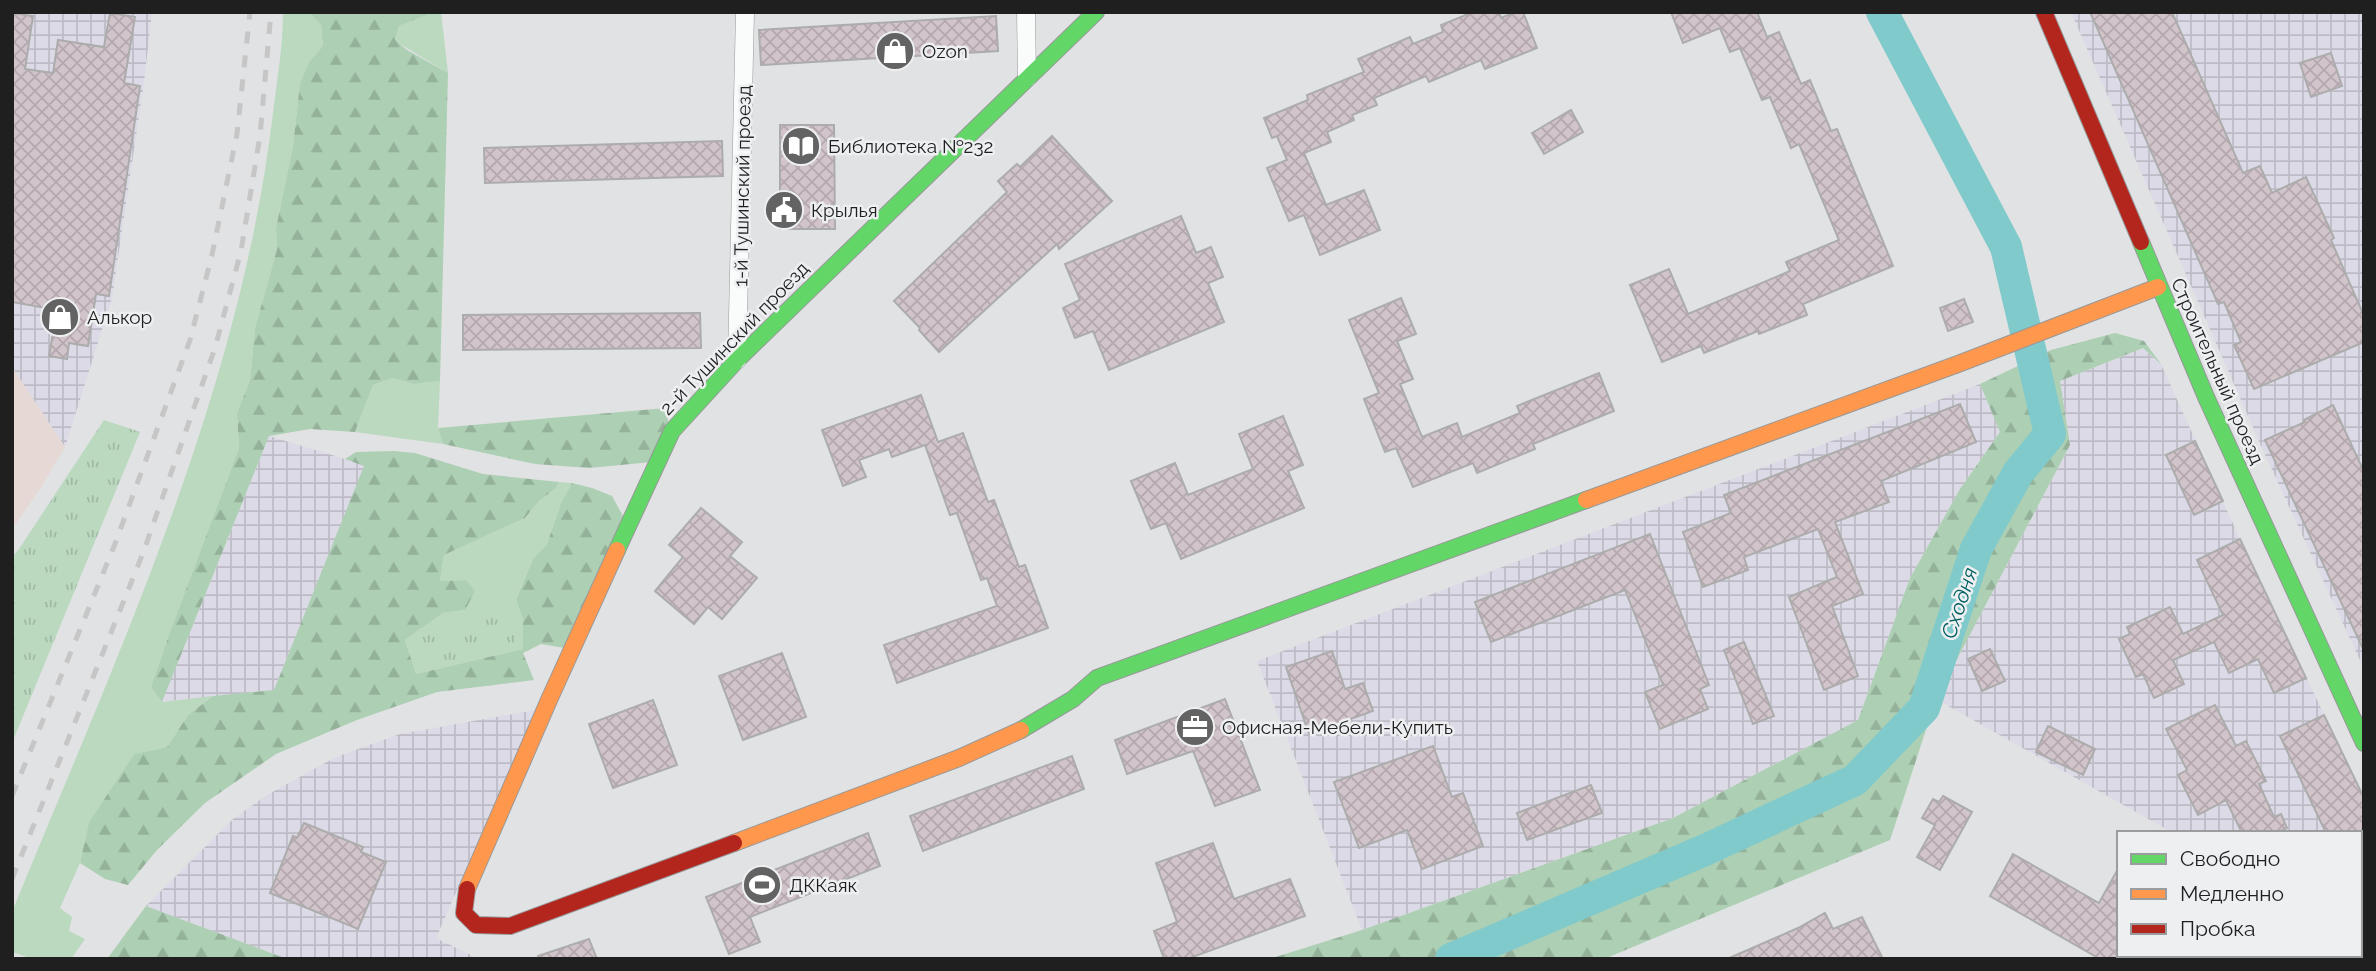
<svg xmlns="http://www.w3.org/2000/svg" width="2376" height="971" font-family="Raleway,sans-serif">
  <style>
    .industrial { fill: url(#industrial-grid) }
    .education { fill: #e6d9d5 }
    .green { fill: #bad9bf }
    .forest { fill: url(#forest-firs) }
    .park { fill: url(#park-tufts) }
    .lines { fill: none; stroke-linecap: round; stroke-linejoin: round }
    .river { stroke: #81cacb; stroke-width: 32 }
    .building { fill: url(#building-cross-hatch); stroke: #acacac; stroke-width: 2 }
    .street-casing { stroke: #98999a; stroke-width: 19 }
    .fast-casing { stroke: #98999a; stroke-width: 18 }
    .slow-casing { stroke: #98999a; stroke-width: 18 }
    .jam-casing { stroke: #98999a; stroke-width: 18 }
    .street { stroke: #fafbfb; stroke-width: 18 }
    .fast { stroke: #63d668; stroke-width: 16 }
    .slow { stroke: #ff974d; stroke-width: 16 }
    .jam { stroke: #b3261e; stroke-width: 16 }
    .rail { stroke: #c6c6c7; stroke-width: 5; stroke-dasharray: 12 12; stroke-linecap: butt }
    .labels { text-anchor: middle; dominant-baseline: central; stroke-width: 5; stroke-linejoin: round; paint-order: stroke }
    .poi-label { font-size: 19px; fill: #1f1f20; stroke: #edeff1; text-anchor: start }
    .street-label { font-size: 19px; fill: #1f1f20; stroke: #edeff1 }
    .water-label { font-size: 21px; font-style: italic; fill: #016062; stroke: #edeff1 }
  </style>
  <defs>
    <pattern id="industrial-grid" width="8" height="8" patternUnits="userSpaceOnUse" patternTransform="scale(1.75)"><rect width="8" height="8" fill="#dddae7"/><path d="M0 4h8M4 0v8" fill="none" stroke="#bdbbc6"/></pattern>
    <pattern id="forest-firs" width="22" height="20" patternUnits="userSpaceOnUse" patternTransform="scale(1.75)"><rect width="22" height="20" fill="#adcfb4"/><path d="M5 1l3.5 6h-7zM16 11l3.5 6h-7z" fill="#94b19a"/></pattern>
    <pattern id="park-tufts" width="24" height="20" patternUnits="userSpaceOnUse" patternTransform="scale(1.75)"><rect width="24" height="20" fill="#bad9bf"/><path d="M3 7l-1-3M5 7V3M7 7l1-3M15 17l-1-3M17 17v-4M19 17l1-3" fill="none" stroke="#9fbaa4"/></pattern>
    <pattern id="building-cross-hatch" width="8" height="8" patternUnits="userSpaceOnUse" patternTransform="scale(1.75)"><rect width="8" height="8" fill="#d2c4cb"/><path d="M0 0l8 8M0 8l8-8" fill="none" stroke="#b4a8ae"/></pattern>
  </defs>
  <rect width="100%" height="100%" fill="#e1e2e3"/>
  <g class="industrial">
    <path d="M12,12H152L144,82L112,298L65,447L12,367Z"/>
    <path d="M2071,12H2364V669L2262,448Z"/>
    <path d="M2143,348L2161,364L2240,539L2364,798V931L2360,934V833H2173L1936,699L2070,445L2060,381Z"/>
    <path d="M1980,384L2000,432L1960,489L1910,578L1858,720L1673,818L1362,930L1257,661Z"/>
    <path d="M269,436L365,465L274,690L162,702Z"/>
    <path d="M536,710L436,938L475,957L474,959H287L146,906L233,819L267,795L336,757L400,734Z"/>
  </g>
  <path class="education" d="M12,367L65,447L40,489L12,529Z"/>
  <g class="green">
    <path d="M283,12H309L321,25L323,46L309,62L300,83L293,146L276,228L277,249L255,328L250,380L237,413L239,448L171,629L151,687L162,702L213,696L188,715L167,747L134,754L89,822L80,863L60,908L72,917L69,931L85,939L71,959H33L12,952V912C118,653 240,393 273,113C277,79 283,46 283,12Z"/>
    <path d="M429,12H441L448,73L395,41L399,26L427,15Z"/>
    <path d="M393,378L414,384L440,381L438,428L443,444L355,432L373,385Z"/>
    <path d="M559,482L572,483L561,503L547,544L533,559L516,598L523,619V649L416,674L405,640L443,613L465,610L466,580L440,581L444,555L525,518L539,501L556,488Z"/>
  </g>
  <g class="forest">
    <path d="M309,12H429L427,15L399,26L395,40L407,50L448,73L440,381L414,384L393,378L373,385L355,432L310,429L269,436L162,702L151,687L171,629L239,448L237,413L250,380L255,328L277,249L276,228L293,146L300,83L309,62L323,46L321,25Z"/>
    <path d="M2115,333L2144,341L2161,364L2143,348L2060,381L2070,445L1936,699L1890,840L1604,959H1269L1362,930L1673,818L1858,720L1910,578L1960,489L2000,432L1980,384L2051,350Z"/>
    <path d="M666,408L669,428L652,462L589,468L535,464L443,444L438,428Z"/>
    <path d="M394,451L415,453L483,474L559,482L556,488L539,501L525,518L444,555L440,581L466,580L475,591L465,610L443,613L405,640L416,674L523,649V619L516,599L533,559L547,544L561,503L572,483L592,488L612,496L623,516L565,648L541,644L523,653L534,680L437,692L357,720L276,754L205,803L157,850L128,885L105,879L80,863L89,822L134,754L167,747L188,715L213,696L274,690L364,466L345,459L356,452Z"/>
    <path d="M146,906L287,959H107Z"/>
  </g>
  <g class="park">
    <path d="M104,420L140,432L12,743V557L19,549Z"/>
    <path d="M510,613L516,645L419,669L411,640Z"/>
  </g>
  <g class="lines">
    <path class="river" d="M1451,959L1705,850L1855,780L1924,708L1976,549L2018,473L2050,434L2006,247L1882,12"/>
  </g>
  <g class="building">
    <path d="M1473,12H1499L1501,18L1515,12H1523L1537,48L1485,69L1481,60L1429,82L1426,76L1374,98L1377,105L1352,115L1354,120L1327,132L1331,142L1304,153L1326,205L1364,190L1380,230L1320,255L1304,215L1289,221L1267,168L1287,160L1277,136L1272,138L1264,118L1308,100L1307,95L1364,72L1358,59L1410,37L1413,44L1443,32L1441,25Z"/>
    <path d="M1671,12H1757L1767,37L1779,32L1801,84L1810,80L1831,131L1837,129L1893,266L1803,304L1807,315L1759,334L1758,331L1704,353L1701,346L1662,362L1630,285L1669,269L1688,314L1790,271L1786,262L1839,240L1799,144L1791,148L1770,97L1762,100L1740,48L1730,52L1720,28L1683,43Z"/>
    <path d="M2090,12H2172L2243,173L2260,166L2272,193L2306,177L2334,238L2331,240L2364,316V342L2254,389L2234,345L2241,342L2224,302L2218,304Z"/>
    <path d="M12,13L33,16L25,69L53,73L58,40L104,47L110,13L135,17L124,83L140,86L109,296L96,294L88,346L69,343L67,359L49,356L57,310L12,302Z"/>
    <path d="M996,16L998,51L761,65L759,30Z"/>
    <path d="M2331,53L2342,86L2311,97L2300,63Z"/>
    <path d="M1571,110L1583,132L1544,154L1532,133Z"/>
    <path d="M780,125H834L835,229H780Z"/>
    <path d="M1052,136L1112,201L1059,249L1057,244L939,352L919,330L920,328L894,301L1007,192L998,181L1017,164L1020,167Z"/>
    <path d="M722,141L723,176L485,183L484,148Z"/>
    <path d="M1181,216L1196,253L1211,247L1223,277L1208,283L1224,322L1109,370L1093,331L1075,338L1063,308L1080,300L1065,264Z"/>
    <path d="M1401,298L1416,334L1397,341L1413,379L1400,384L1422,437L1457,423L1462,437L1520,413L1517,406L1599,373L1614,411L1533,444L1535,449L1477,473L1473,463L1413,487L1396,448L1385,452L1364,399L1379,393L1349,320Z"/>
    <path d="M1964,299L1973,322L1948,331L1940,308Z"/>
    <path d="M700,313L701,348L463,350V315Z"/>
    <path d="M921,395L938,442L963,433L988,502L994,500L1019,567L1025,565L1048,628L897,683L884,645L997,606L987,578L981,580L957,513L950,515L925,445L892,457L889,449L859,460L866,477L843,486L822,430Z"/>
    <path d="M1960,404L1976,442L1881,481L1889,502L1835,522L1863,594L1832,606L1858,676L1824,690L1789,597L1837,577L1818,529L1744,557L1748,570L1703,587L1683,532L1731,513L1724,495Z"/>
    <path d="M2333,405L2364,472V651L2265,440L2305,422L2304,420Z"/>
    <path d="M1283,416L1303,465L1288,471L1304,508L1181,559L1166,523L1151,529L1131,481L1175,463L1188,495L1253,469L1239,434Z"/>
    <path d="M2195,441L2223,501L2194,515L2166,455Z"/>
    <path d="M701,508L742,542L730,556L757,578L722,619L708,607L694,624L655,591L683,557L669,545Z"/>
    <path d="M1650,534L1709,685L1700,689L1708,709L1660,729L1645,692L1663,685L1625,590L1491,642L1475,602Z"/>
    <path d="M2240,539L2306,678L2274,693L2258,659L2229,673L2214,642L2173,660L2184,684L2154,698L2143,674L2136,677L2119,639L2130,634L2127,627L2170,607L2183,634L2223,615L2197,560Z"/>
    <path d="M1744,642L1774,716L1753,724L1724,650Z"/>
    <path d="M1990,649L2005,681L1982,691L1968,659Z"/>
    <path d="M1332,651L1345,689L1363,683L1373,711L1309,734L1286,667Z"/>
    <path d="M782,653L806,717L743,740L719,676Z"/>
    <path d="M1225,699L1260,790L1215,806L1193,751L1127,774L1115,740Z"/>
    <path d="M653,700L677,765L613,788L589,724Z"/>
    <path d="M2215,705L2236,746L2246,741L2266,781L2259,784L2274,817L2281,814L2287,828L2277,833H2242L2226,800L2198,815L2178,775L2187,770L2166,729Z"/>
    <path d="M2324,715L2364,798V833H2326L2280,736Z"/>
    <path d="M2048,726L2095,749L2083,775L2036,752Z"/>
    <path d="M1433,746L1452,797L1463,793L1483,846L1422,869L1407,830L1359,848L1334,782Z"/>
    <path d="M1072,756L1084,789L923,851L910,816Z"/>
    <path d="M1591,785L1602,813L1527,840L1517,813Z"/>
    <path d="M1943,796L1972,812L1940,870L1917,857L1935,825L1922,818L1933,799L1939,802Z"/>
    <path d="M304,823L363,847L361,852L386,862L358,929L270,893L293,836L297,838Z"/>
    <path d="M868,833L880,866L750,917L760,942L729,954L706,897Z"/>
    <path d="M1213,843L1234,899L1290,879L1305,916L1187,959H1164L1154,931L1177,922L1156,863Z"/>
    <path d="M2013,854L2099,903L2119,867V959H2100L1990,896Z"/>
    <path d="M1825,913L1833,929L1862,917L1883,959H1727L1798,928Z"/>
    <path d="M589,939L597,959H538V956Z"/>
  </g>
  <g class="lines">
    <g class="street-casing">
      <g id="street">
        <path d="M1026,12L1027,78"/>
        <path d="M737,360L745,12"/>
      </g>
    </g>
    <g class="fast-casing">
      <g id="fast">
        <path d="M2141,242L2206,397L2364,743"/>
        <path d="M617,550L672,431L737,360L1096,12"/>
        <path d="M1021,730L1073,699L1097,678L1586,500"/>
      </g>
    </g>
    <g class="slow-casing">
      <g id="slow">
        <path d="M1586,500L1958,364L2158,287"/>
        <path d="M734,843L959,758L1021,730"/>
        <path d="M467,889L549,700L617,550"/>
      </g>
    </g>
    <g class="jam-casing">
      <g id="jam">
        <path d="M2044,12L2141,242"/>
        <path d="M467,889L464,913L476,925L510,926L734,843"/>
      </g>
    </g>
    <use href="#street" class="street"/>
    <use href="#fast" class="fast"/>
    <use href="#slow" class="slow"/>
    <use href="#jam" class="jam"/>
    <g class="rail">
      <path d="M12,796L115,544L190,340L212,255L237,134L250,12"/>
      <path d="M12,879L143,553L215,348L241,251L260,136L271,12"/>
    </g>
  </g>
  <defs>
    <g id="shop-disc" transform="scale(2.0125)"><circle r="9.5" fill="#636364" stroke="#edeff1"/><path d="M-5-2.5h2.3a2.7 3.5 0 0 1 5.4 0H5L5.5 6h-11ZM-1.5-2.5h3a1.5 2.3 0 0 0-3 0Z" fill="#fff"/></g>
    <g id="library-disc" transform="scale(2.0125)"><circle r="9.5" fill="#636364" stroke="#edeff1"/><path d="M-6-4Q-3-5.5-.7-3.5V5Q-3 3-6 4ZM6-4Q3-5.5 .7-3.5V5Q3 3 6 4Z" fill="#fff"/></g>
    <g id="civic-disc" transform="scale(2.0125)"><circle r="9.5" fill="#636364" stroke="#edeff1"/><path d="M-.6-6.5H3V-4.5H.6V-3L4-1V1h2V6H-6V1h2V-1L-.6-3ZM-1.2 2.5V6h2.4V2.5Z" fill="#fff"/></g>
    <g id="office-disc" transform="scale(2.0125)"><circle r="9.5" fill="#636364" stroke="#edeff1"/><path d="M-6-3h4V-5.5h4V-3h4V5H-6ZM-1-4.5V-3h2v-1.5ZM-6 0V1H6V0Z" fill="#fff"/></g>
    <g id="stadium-disc" transform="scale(2.0125)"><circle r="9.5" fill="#636364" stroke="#edeff1"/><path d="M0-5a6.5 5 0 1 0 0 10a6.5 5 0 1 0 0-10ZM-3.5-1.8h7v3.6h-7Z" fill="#fff"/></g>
  </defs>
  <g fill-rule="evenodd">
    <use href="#shop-disc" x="895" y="51"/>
    <use href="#library-disc" x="801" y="146"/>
    <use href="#civic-disc" x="784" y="210"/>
    <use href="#shop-disc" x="60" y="317"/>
    <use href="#office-disc" x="1195" y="727"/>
    <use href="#stadium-disc" x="762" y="885"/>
  </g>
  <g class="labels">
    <g class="poi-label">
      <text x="922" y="51">Ozon</text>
      <text x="828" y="146">Библиотека №232</text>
      <text x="811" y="210">Крылья</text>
      <text x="87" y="317">Алькор</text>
      <text x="1222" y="727">Офисная-Мебели-Купить</text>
      <text x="789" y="885">ДККаяк</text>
    </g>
    <g class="street-label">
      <text transform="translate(742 186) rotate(-89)">1-й Тушинский проезд</text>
      <text transform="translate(734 338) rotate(-46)">2-й Тушинский проезд</text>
      <text transform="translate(2218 371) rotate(66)">Строительный проезд</text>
    </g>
    <g class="water-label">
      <text transform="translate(1959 603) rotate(-72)">Сходня</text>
    </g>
  </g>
  <rect width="2376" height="971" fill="none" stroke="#1f1f20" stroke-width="28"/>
  <rect x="2117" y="831" width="245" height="126" fill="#edeff1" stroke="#9b9c9d" stroke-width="2"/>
  <rect x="2131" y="854" width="35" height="10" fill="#63d668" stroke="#9b9c9d" stroke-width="2"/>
  <text x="2180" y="866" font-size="21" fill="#1f1f20">Свободно</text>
  <rect x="2131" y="889" width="35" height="10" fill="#ff974d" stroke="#9b9c9d" stroke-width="2"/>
  <text x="2180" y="901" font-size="21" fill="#1f1f20">Медленно</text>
  <rect x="2131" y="924" width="35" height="10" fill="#b3261e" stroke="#9b9c9d" stroke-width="2"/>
  <text x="2180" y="936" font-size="21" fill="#1f1f20">Пробка</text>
</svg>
